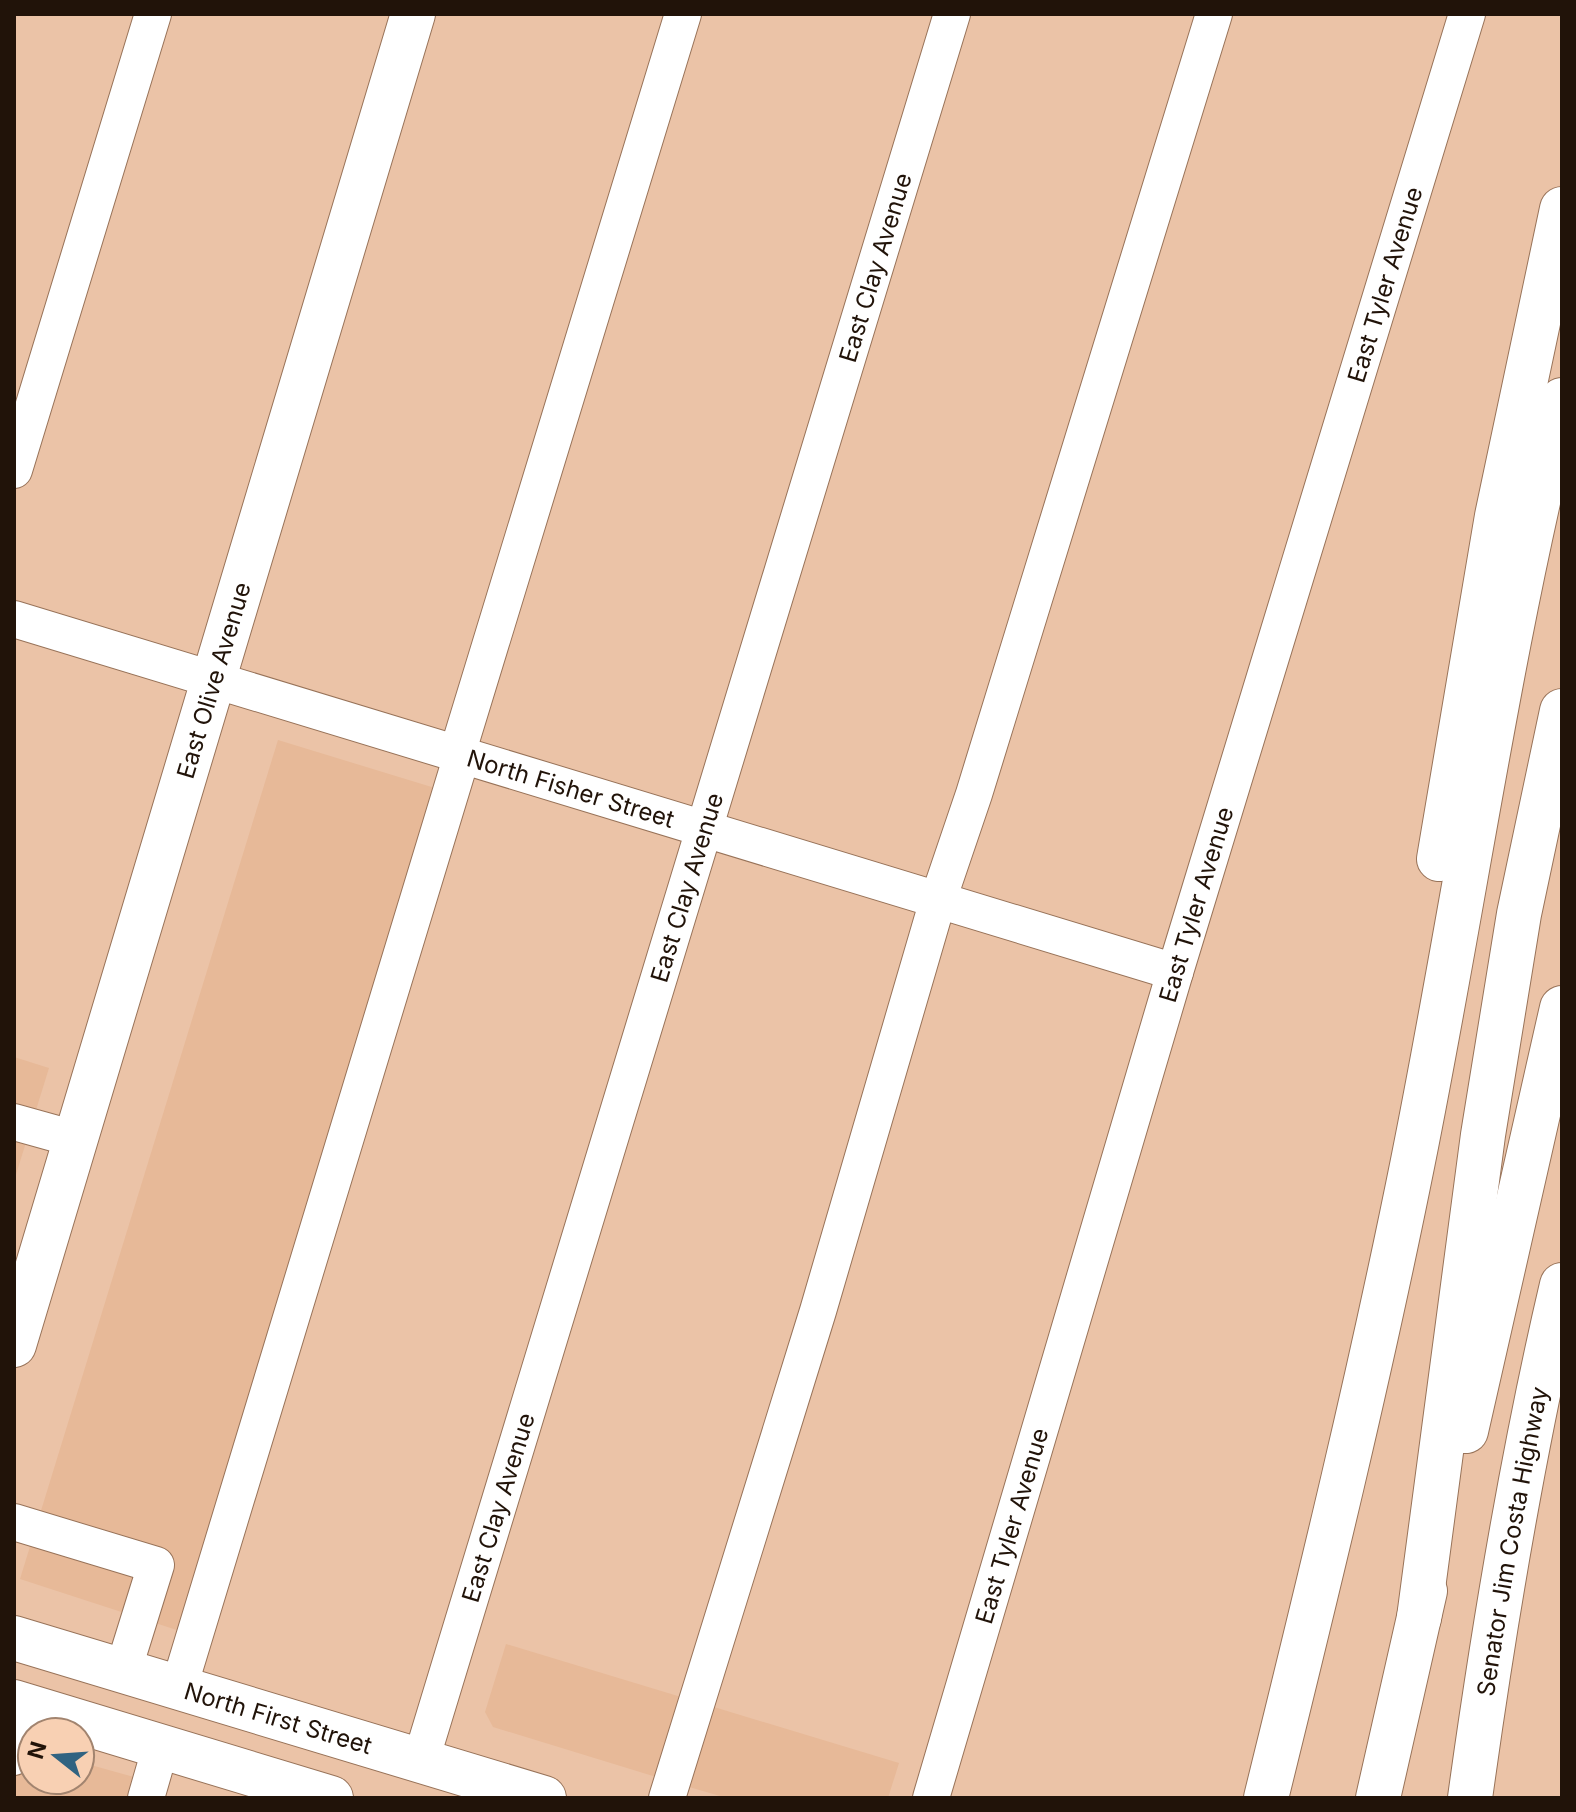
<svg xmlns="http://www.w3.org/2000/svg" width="1576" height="1812" font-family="Inter,sans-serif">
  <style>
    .built { fill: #e7b998 }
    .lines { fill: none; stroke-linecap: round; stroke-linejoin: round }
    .minor-casing { stroke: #987359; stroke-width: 38 }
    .major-casing { stroke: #987359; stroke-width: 46 }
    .highway-casing { stroke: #987359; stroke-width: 46 }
    .minor { stroke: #fff; stroke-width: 36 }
    .major { stroke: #fff; stroke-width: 44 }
    .highway { stroke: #fff; stroke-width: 44 }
    .labels { text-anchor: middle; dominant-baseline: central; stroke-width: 6; stroke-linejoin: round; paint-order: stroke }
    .street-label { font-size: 24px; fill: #211309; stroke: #f8d0b3 }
  </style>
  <rect width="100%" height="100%" fill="#ebc3a7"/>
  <g class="built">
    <path d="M278,740L448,792L186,1633L20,1579Z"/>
    <path d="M14,1057L49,1068L14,1181Z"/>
    <path d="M506,1644L691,1700L666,1780L493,1727L485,1712Z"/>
    <path d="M714,1707L899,1763L888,1798H727L689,1787Z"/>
    <path d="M14,1743L32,1749V1780H80V1762L141,1779L136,1798H14Z"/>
  </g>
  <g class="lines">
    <g class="minor-casing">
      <g id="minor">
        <path d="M14,470L153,14"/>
        <path id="s1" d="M14,619L1175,972"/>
        <path d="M457,754L683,14"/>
        <path d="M14,1122L75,1139"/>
        <path d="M14,1522L156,1565L123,1671"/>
        <path d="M179,1687L462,755"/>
        <path d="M14,1757L29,1707"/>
        <path id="s2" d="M421,1760L952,14"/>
        <path d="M146,1798L161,1746"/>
        <path d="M667,1798L818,1311L938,900L974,794L1214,14"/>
        <path id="s3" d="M931,1798L1175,972L1467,14"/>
      </g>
    </g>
    <g class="major-casing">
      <g id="major">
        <path id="s4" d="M14,1345L413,14"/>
        <path id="s5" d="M14,1638L544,1798"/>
        <path d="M14,1702L331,1798"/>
      </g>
    </g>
    <g class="highway-casing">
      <g id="highway">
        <path d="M1439,859L1497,516L1562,209"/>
        <path d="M1466,1431L1562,1008"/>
        <path d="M1419,1618L1483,1135L1519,914L1562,711"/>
        <path d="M1266,1798C1318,1587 1370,1375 1413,1161C1464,908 1499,651 1562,400"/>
        <path d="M1378,1798L1425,1591"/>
        <path id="s6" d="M1470,1798C1494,1625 1522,1455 1562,1285"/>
      </g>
    </g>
    <use href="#minor" class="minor"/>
    <use href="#major" class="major"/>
    <use href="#highway" class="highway"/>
  </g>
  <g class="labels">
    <g class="street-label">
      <text stroke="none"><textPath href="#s2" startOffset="1560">East Clay Avenue</textPath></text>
      <text stroke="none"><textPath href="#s3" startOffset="1580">East Tyler Avenue</textPath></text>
      <text stroke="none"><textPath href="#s4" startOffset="694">East Olive Avenue</textPath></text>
      <text stroke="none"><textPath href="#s1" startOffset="582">North Fisher Street</textPath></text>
      <text stroke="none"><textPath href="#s2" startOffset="912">East Clay Avenue</textPath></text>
      <text stroke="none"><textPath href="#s3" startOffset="932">East Tyler Avenue</textPath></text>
      <text stroke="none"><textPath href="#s2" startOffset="264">East Clay Avenue</textPath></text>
      <text stroke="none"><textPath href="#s3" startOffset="284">East Tyler Avenue</textPath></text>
      <text stroke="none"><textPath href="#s6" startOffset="260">Senator Jim Costa Highway</textPath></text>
      <text stroke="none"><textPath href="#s5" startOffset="276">North First Street</textPath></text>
    </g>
  </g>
  <rect width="1576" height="1812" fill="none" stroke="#211309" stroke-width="32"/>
  <g transform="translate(56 1756) rotate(287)"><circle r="38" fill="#f8d0b3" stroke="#a2846f" stroke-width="2"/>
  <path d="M0-6L14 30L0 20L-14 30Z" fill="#316381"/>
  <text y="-12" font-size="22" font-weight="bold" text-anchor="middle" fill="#211309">N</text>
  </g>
</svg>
